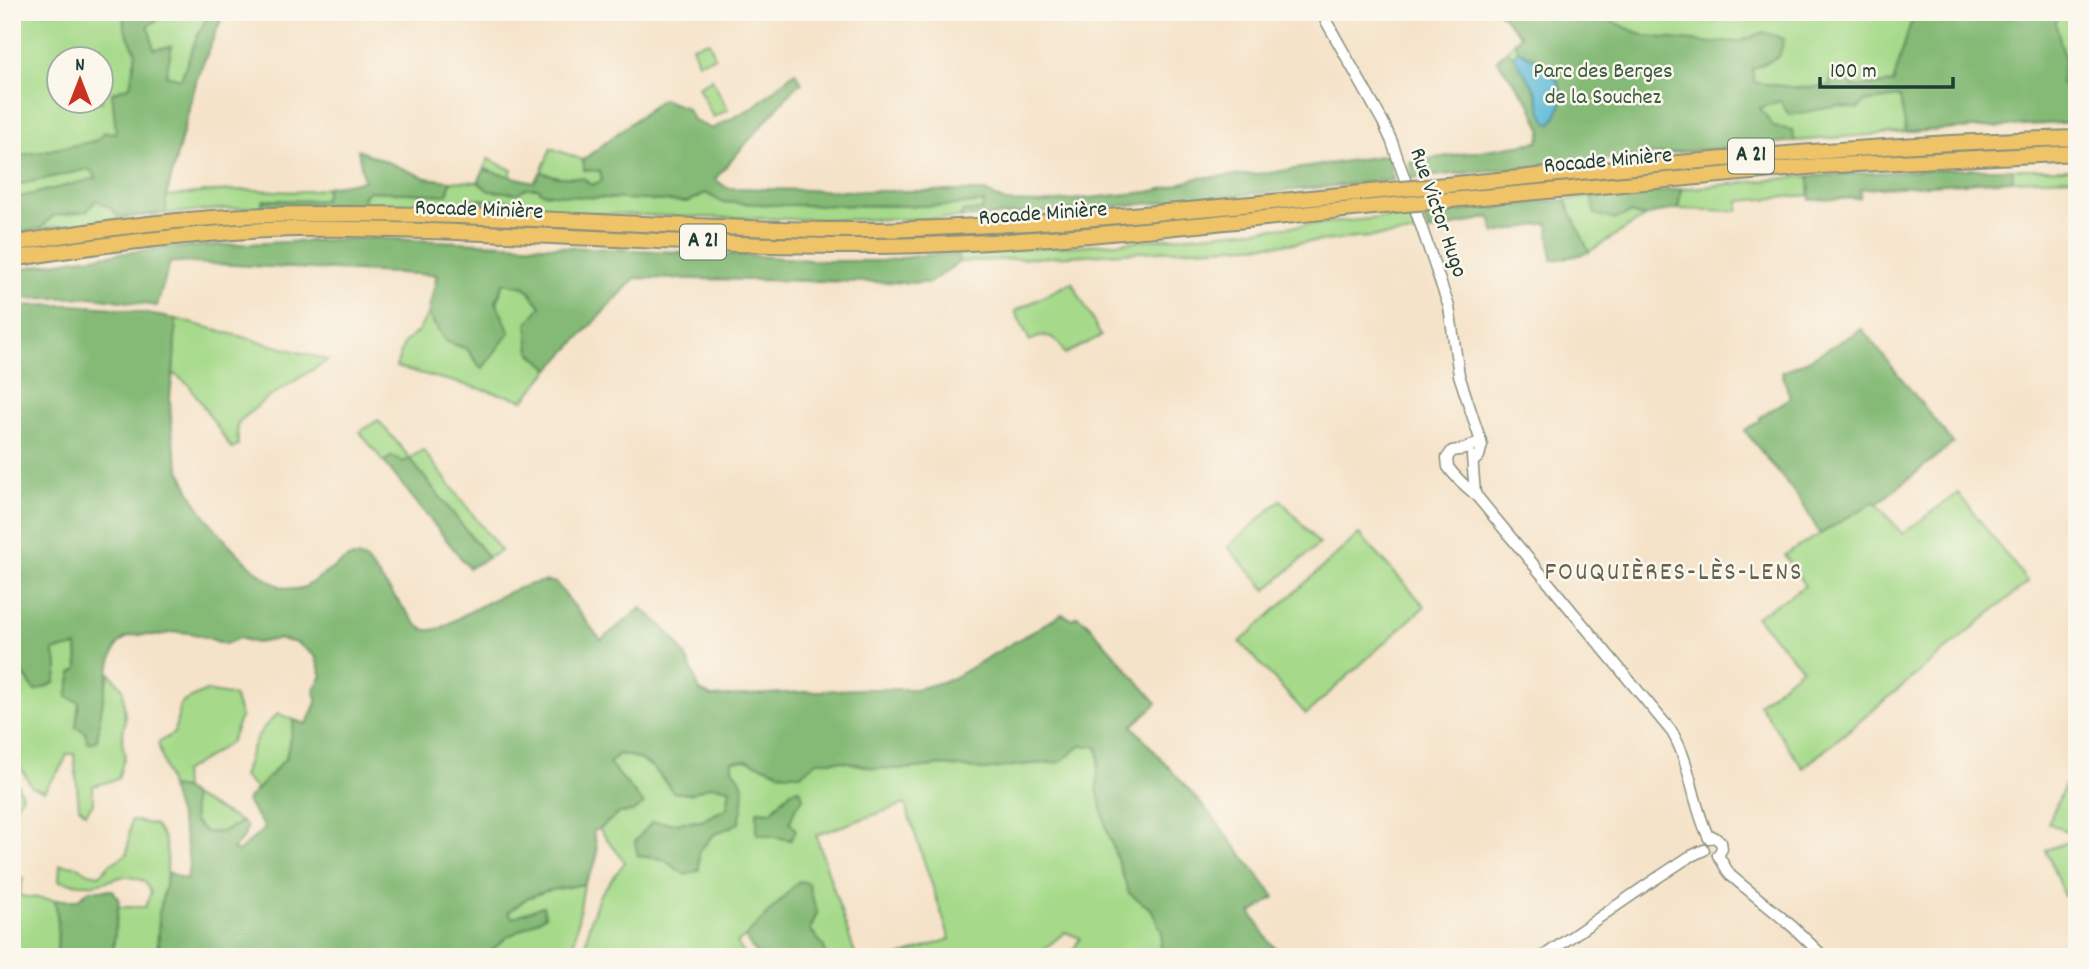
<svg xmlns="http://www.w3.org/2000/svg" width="2089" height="969" font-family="Dekko,sans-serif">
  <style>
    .green { fill: #a6da8a; stroke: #628c5f; stroke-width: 2; fill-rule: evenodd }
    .forest { fill: #84ba76; stroke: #527c55; stroke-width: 2 }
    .water { fill: #5ab9d9; stroke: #3c7b86; stroke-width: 2 }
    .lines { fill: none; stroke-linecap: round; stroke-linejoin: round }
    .tertiary-casing { stroke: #8a907e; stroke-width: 13 }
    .motorway-casing { stroke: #8a907e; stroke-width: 18 }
    .tertiary { stroke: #fff; stroke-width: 10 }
    .motorway { stroke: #efc469; stroke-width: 14 }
    .motorway-bridge-casing { stroke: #8a907e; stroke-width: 18; stroke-linecap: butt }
    .motorway-bridge { stroke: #efc469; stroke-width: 14 }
    .labels { text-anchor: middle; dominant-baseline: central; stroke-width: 5; stroke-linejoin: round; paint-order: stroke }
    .shield { fill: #fbf7ec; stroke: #61756b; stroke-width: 2 }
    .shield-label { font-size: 21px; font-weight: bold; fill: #1f3d34 }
    .park-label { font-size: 23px; fill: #3a5c45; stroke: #fbf7ec }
    .street-label { font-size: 23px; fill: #1f3d34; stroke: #fbf7ec }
    .quarter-label { font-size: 26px; letter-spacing: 2px; fill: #646251; stroke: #fbf7ec }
  </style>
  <rect width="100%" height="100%" fill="#fbf7ec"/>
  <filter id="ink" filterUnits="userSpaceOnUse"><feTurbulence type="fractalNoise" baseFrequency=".0143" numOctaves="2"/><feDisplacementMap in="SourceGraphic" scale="14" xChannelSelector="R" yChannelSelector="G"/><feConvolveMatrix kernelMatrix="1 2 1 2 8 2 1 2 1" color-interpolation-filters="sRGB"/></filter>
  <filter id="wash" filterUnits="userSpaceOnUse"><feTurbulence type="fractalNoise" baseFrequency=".00686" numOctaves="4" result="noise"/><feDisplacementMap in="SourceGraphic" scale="28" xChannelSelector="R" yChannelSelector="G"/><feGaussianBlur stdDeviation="1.57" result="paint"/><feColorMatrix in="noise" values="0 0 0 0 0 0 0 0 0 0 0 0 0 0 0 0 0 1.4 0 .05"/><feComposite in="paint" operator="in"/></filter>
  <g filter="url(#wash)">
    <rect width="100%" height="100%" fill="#f5e3c9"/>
    <g class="green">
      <path d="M12,12H224L197,78L166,197C192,193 218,190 244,190C273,189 299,196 327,187L324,200C304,202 284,200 263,200L262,207C178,211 95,219 12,234ZM60,60H102V102H60Z"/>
      <path d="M1499,12H2077V122C1854,132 1633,156 1412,178L1410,162L1538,142L1542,131L1530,103L1497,60L1521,36Z"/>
      <path d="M709,41L715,57L698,62L692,46Z"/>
      <path d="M712,79L728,110L713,117L698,87Z"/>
      <path d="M551,148L583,160L585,169L600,171L602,181L591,186L583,178L558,177L541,172Z"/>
      <path d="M488,159L512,170L509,179L484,168Z"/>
      <path d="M2012,169H2077V178L2013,180Z"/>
      <path d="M1809,176L1810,195L1739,201L1738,211L1678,209L1681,189Z"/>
      <path d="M451,181L478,182L489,191L518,193L526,188H538L543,193L583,197L688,202L706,193L721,202L778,205L946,206L984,202L982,210L963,212L959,218C818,222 678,217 537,211L534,202L475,200L458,204L430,203L428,207L362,205L364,196L369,191L447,195Z"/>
      <path d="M1592,197L1595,214L1630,213L1644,217L1589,252L1565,200Z"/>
      <path d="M1410,215L1416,233L1285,244L959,262L957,254L1117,243Z"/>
      <path d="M503,282L525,287L541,307L530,352L550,369L524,400L396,367L404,343L418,331L428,314L445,341L467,349L481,368Z"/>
      <path d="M1072,282L1101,336L1065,354C1056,336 1048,331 1030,341L1015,311Z"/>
      <path d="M176,319L328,360L263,401L237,424L238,445L232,449L189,385L173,373Z"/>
      <path d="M378,420L410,458L423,450L501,551L488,558L410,459L403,462L392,456L384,462L360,432Z"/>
      <path d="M1958,493L2028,582L1803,768L1759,704L1802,668L1756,617L1805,586L1785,555L1875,501L1902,534Z"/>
      <path d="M1281,500L1319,544L1266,590L1228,547Z"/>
      <path d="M1359,534L1425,606L1306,714L1240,642Z"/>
      <path d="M77,645L79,702L76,727L101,704L110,673L123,689L125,719L122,742L125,755L118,779L93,786V803L86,813L79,807L74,754H67C62,771 52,777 44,791L32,787L18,763L12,758V745L15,743L12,741V657L35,691L58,667L53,651Z"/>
      <path d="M206,691L234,696L241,717L230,743L183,772L184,789L170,787L158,743L174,733L181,703Z"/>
      <path d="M278,714L294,720L286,758L257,790L243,777C251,749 254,733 278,714Z"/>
      <path d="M1081,745L1097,746L1099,754L1097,788L1106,827L1129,893L1151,909L1162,932L1160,957H1065L1071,954L1080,938L1065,932L1048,946L1030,957H897L950,939L905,804L816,835L856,957H827L823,945L810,930L817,913L745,937L737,943L746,957H584L589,926L599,896L625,862L599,829L619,813L632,812L624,782L609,763L619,754C647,757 657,770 673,792L690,794L710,785L730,788L727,808L701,821L672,823L652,822L638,856L662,859L686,875L699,851L713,835L739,822L731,761L746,760L785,774L802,773L817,761H843L873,768L904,769L944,765L984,770L1020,765L1059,762ZM784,797L795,809L790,822L791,840L757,834V811L771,812Z"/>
      <path d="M2077,759V836L2048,823Z"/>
      <path d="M12,772L22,795L12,813Z"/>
      <path d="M192,796L242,822L221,832H205L194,821Z"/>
      <path d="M131,820L155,825C157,829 162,834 164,839C176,878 151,918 159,957H112L118,907H145L151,892L144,881C118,871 117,881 94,884C82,885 70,883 59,881L60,865L77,866L89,873L100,875L109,865L127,854Z"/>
      <path d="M2070,841L2077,858V891L2064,896L2046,850Z"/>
      <path d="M12,875L23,878L19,896L55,900L58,923L57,957H12Z"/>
      <path d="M584,884L573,951L570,957H488L487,954L506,938L545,916L543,906L512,918L508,913L527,898L546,891Z"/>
    </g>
    <g class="forest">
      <path d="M123,12H166L163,17L148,25L154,49L172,46L166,75L181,79L197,36L210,12H224L197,78L166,197V213L120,218L112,209L96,200L87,211L53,216L40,229L12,234V199L97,178L89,169L12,186V157L86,143L97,140L105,132L116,133L112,93L130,86L136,53L124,27Z"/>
      <path d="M1499,12H1591L1645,36L1713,43L1741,41L1764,32L1784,39L1779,57L1752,69L1754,82L1798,88L1830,86L1831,74H1842L1853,87L1893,83L1909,28L1916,12H2022V14L2038,15L2039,12H2057L2056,25L2065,59L2061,84L2077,83V122L1906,132L1900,97L1864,102L1858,109L1838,106L1789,115L1780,101L1760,108L1774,127L1792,130L1795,141L1412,178L1410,162L1538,142L1542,131L1530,103L1497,60L1507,50C1525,67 1535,88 1542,112L1538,60L1518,50L1515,42L1521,35Z"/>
      <path d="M795,72L802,83L797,85L715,179L727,188L851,191H985L1005,202L1040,203L1148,192L1171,187L1197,178L1269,173L1388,155L1393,180C1248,195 1104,209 959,218L963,212L982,210L984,202L946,206L778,205L721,202L706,193L688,202L583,197L542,193L538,188H526L518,193L489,191L478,182L484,170L534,182L541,172L558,177L583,178L591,185L602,181L600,171L584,170L583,160L662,99L686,108L694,121L712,129L752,108Z"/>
      <path d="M358,150L426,178L451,181L447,195L369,191L364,196L362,205L262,207L263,200C283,200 303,202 324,200L327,187L364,181Z"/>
      <path d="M1950,169H2012L2013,180L1861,189L1860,198L1810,200L1809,176Z"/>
      <path d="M1681,189L1678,209L1659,212L1644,217L1630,213L1614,220L1595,214L1592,197Z"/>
      <path d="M472,199L534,202L537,211L428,207L429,203L458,204Z"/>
      <path d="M1565,200L1589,252L1576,256L1552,260L1548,223L1495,233L1490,217L1429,232L1423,215Z"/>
      <path d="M370,238L744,255L823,261H881L924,255L957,254L959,262L929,283L635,278L550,369L530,352L527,324L541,306L525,287L503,283L496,302L510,332L482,369L467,349L445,341L428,314L437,275L170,262L157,306L94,297L12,299V270L77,259L163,248Z"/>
      <path d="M71,305L113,308L176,319C175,337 175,355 173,373C172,382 170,391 170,400C171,425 173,456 184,479C198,513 226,543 253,568C267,580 286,595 305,587L348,558L357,557L366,560L417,625C426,632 430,631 441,628C464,615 533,573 556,583L601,640L641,608C675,634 686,651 700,691L712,697L858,689H915L932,685L953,678L1062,614L1072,619L1077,616L1087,623L1157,703L1132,726L1210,814L1275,897L1251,913L1270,943L1285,957H1160L1162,932L1151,909L1129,893L1106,827L1097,788L1099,755L1097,747L1082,745L1060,762L1020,765L984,770L944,765L904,769L873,768L843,761H817L802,774H785L747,760L732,761V768C749,785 744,800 739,823L713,835L699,851V870L686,875L662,859L638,856L635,841L652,822L672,823L701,821L727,808L730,788L710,786L690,794L673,792C657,770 647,757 619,754L609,763L644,804L632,812L619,813L599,829L593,831C600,856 598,862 584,884L546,891L527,898L508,912L512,918L543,906L545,916L506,938L487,954L488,957H159V913L168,872L186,880C196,857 176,811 170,787L184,789L192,796L194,821L205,832H221L242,822L247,826L244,837L233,849L238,852L265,828L246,801L286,758L294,720L307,724L317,700L314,689L322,676L315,656L297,643L279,639L256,643L239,638L225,644C210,639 194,632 178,632C171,632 163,635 156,635C143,636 131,632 120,642C109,650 99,724 97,741L88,743L85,732L76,727L79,702L67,697L72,673L78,669L77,646L53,651L58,667L55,683L35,691L12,657V306Z"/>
      <path d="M1862,329L1953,443L1877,504L1875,501L1820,534L1801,501L1745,431L1760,420L1759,418L1790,398L1782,372L1808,360Z"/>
      <path d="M392,456L403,462L410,459L488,558L469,568L384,462Z"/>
      <path d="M800,789L803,798L795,809L790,822L796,830L791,840L757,834V811L771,812L791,791Z"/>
      <path d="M799,881L808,883L817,913L810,930L823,945L827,957H758L745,937Z"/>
      <path d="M90,890H113L119,900L112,957H57L58,923L55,900H77Z"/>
    </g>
    <path class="water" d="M1518,50C1550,65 1578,88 1551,124L1547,123L1542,112L1536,90L1513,56Z"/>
  </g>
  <g filter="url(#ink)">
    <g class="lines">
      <g class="tertiary-casing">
        <g id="tertiary">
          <path d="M1321,12L1383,122L1392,142L1449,307L1459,375L1482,445L1479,456L1474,461"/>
          <path d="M1481,441L1465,449L1452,451L1447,458L1448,467C1455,477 1465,486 1475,494L1672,732C1692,766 1692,804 1709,838"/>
          <path d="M1472,456L1475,494"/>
          <path d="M1709,838L1714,837L1721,842L1722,849L1718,855"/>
          <path d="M1718,855L1730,875L1793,927L1824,957"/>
          <path d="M1542,957L1651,882L1689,857L1704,850"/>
        </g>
      </g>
      <g class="motorway-casing">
        <g id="motorway">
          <path d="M1425,187C1642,166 1859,144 2077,138"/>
          <path d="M1429,202L1818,166L2077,153"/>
          <path d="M12,244C97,229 182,218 267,215C459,209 651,229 843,230C899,231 954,227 1010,224C1137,216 1263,203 1390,190"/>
          <path d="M12,259C97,245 182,234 268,230C331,227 393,230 456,232C588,237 720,246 853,246C1034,246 1214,222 1394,205"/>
        </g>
      </g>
      <use href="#tertiary" class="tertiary"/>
      <use href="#motorway" class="motorway"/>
      <g class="motorway-bridge-casing">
        <g id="motorway-bridge">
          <path d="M1390,190L1425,187"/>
          <path d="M1394,205L1429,202"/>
        </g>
      </g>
      <use href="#motorway-bridge" class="motorway-bridge"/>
    </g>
  </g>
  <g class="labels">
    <g class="shield">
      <rect x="1728" y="138.5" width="46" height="35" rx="5"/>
      <rect x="680" y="224.5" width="46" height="35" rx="5"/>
    </g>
    <g class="shield-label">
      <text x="1751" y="156">A 21</text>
      <text x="703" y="242">A 21</text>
    </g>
    <g class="park-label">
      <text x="1603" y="72">Parc des Berges<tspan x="1603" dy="26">de la Souchez</tspan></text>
    </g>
    <g class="street-label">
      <text transform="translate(1608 162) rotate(-5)">Rocade Minière</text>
      <text transform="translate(479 211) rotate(2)">Rocade Minière</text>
      <text transform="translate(1437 213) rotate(71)">Rue Victor Hugo</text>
      <text transform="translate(1043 215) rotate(-4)">Rocade Minière</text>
    </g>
    <g class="quarter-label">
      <text x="1674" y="573">FOUQUIÈRES-LÈS-LENS</text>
    </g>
  </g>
  <rect width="2089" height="969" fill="none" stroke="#fbf7ec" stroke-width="42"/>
  <g transform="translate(80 80)"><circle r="33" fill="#fbf7ec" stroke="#a3ada2" stroke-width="2"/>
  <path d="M0-5L12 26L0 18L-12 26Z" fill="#c8321e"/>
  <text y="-10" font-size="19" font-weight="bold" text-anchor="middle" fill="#1f3d34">N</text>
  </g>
  <path d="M1820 77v10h133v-10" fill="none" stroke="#1f3d34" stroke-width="3.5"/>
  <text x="1830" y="77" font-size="21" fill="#1f3d34" stroke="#fbf7ec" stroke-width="5" paint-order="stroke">100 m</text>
</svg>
